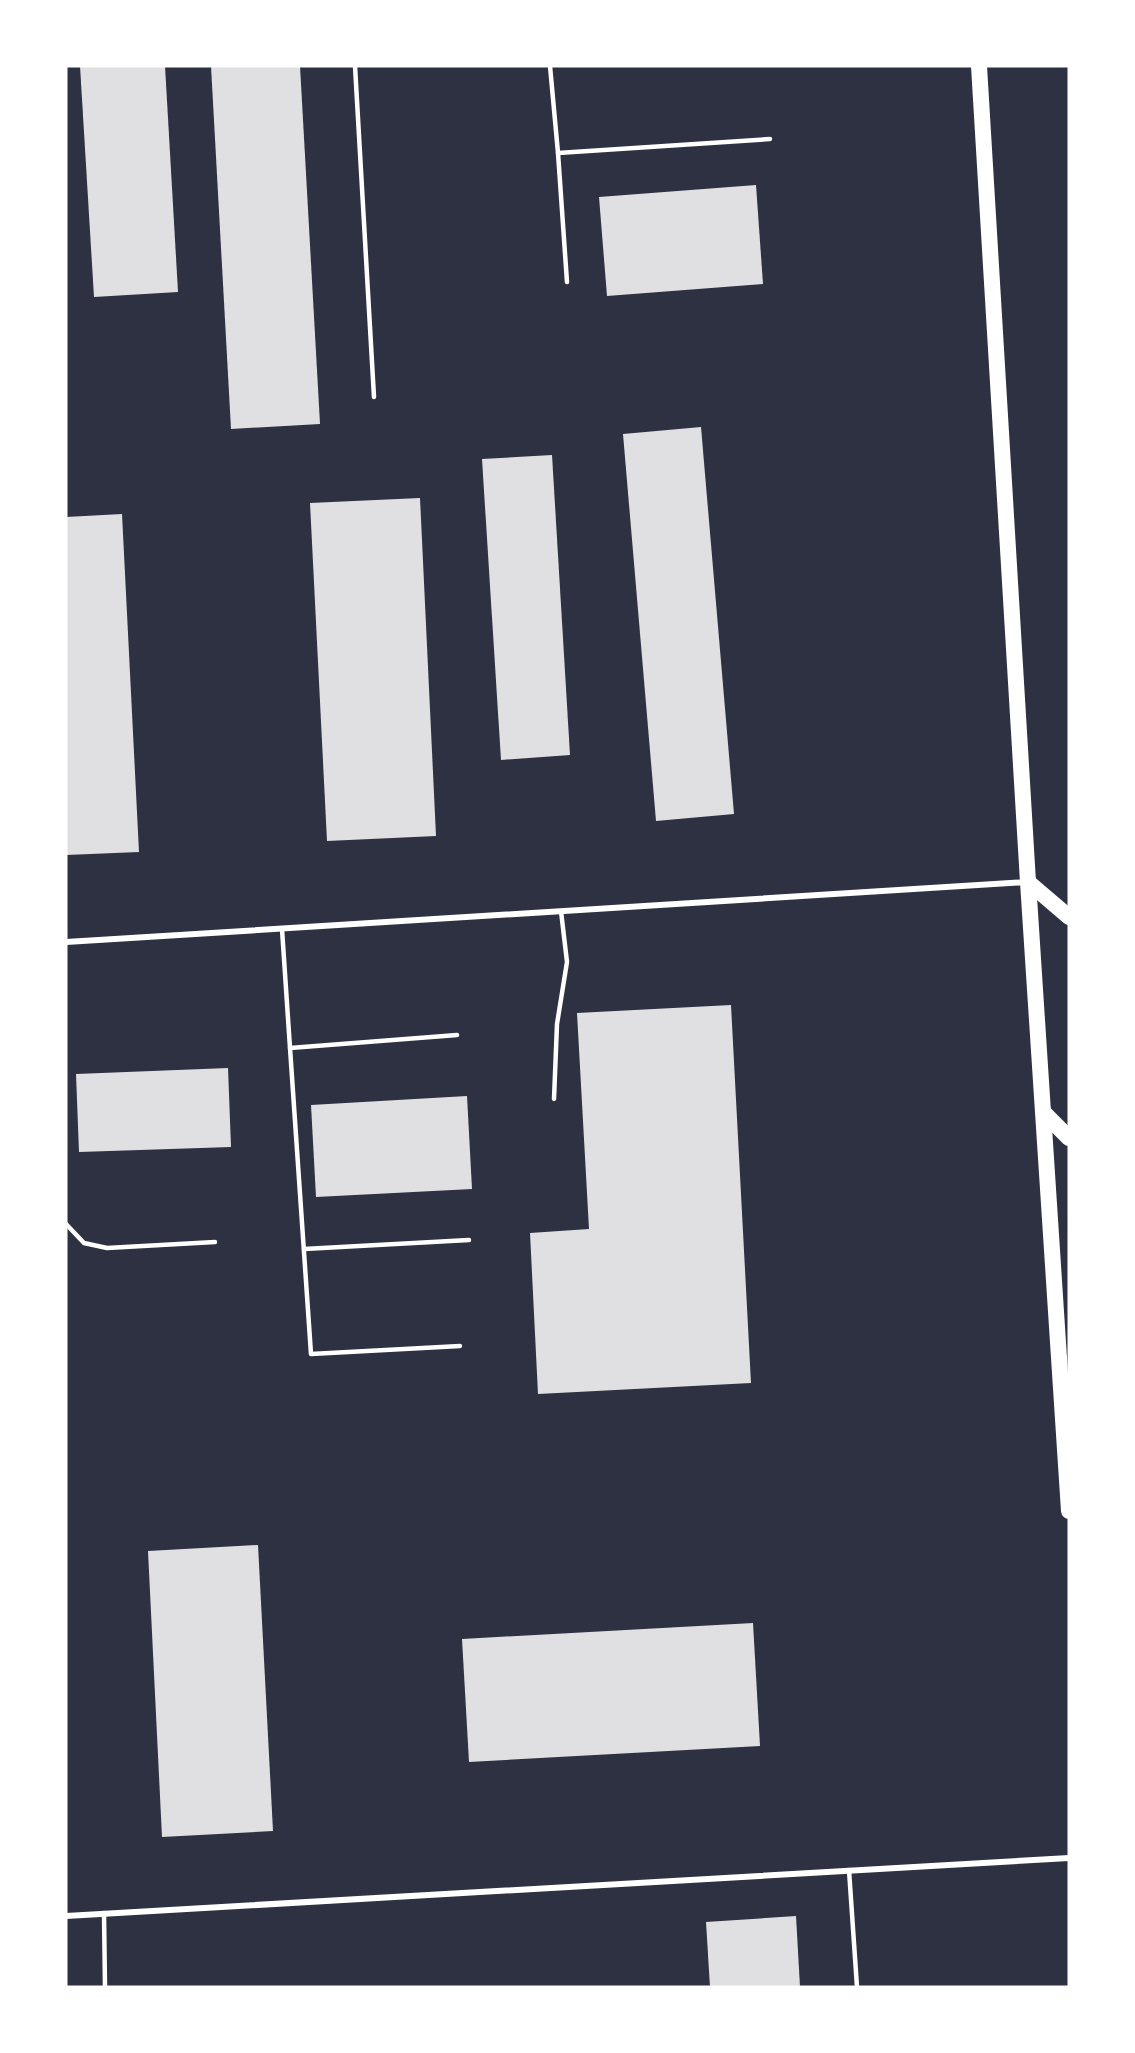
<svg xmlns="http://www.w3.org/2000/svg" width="1135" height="2053" font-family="'Asap Condensed',sans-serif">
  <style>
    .building { fill: #e0e0e3 }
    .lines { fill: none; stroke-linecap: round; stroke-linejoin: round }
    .service { stroke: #fff; stroke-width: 4.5 }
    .minor { stroke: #fff; stroke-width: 6 }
    .trunk { stroke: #fff; stroke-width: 16 }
  </style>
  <rect width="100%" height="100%" fill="#2d3142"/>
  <g class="building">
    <path d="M80,66H165L178,292L94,297Z"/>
    <path d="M211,66H300L320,424L231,429Z"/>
    <path d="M756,185L763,284L607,296L599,197Z"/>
    <path d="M701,427L734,814L656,821L623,434Z"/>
    <path d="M552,455L570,755L501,760L482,459Z"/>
    <path d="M420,498L436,836L327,841L310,503Z"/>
    <path d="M122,514L139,852L66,855V517Z"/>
    <path d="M731,1005L751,1383L538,1394L530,1233L589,1229L577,1013Z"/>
    <path d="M228,1068L231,1147L79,1152L76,1074Z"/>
    <path d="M467,1096L472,1189L316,1197L311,1105Z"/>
    <path d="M258,1545L273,1831L162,1837L148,1551Z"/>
    <path d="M753,1623L760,1746L469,1762L462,1639Z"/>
    <path d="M796,1916L800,1987H710L706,1922Z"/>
  </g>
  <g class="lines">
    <g class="service">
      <path d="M355,66L374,397"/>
      <path d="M550,66L558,153L770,139"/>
      <path d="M558,153L567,282"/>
      <path d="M282,929L290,1048L457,1035"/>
      <path d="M290,1048L311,1354L460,1346"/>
      <path d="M554,1099L557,1024L567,962L561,911"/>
      <path d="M66,1224L84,1243L107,1248L215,1242"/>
      <path d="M304,1249L469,1240"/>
      <path d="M849,1870L857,1987"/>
      <path d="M104,1913L105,1987"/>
    </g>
    <g class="minor">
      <path d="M66,942L1027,882"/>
      <path d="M66,1916L1069,1858"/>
    </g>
    <g class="trunk">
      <path d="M979,66L1028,882L1069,1511"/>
      <path d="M1028,882L1069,917"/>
      <path d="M1044,1113L1069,1138"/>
    </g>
  </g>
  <rect width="1135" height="2053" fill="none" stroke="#ffffff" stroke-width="135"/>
</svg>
